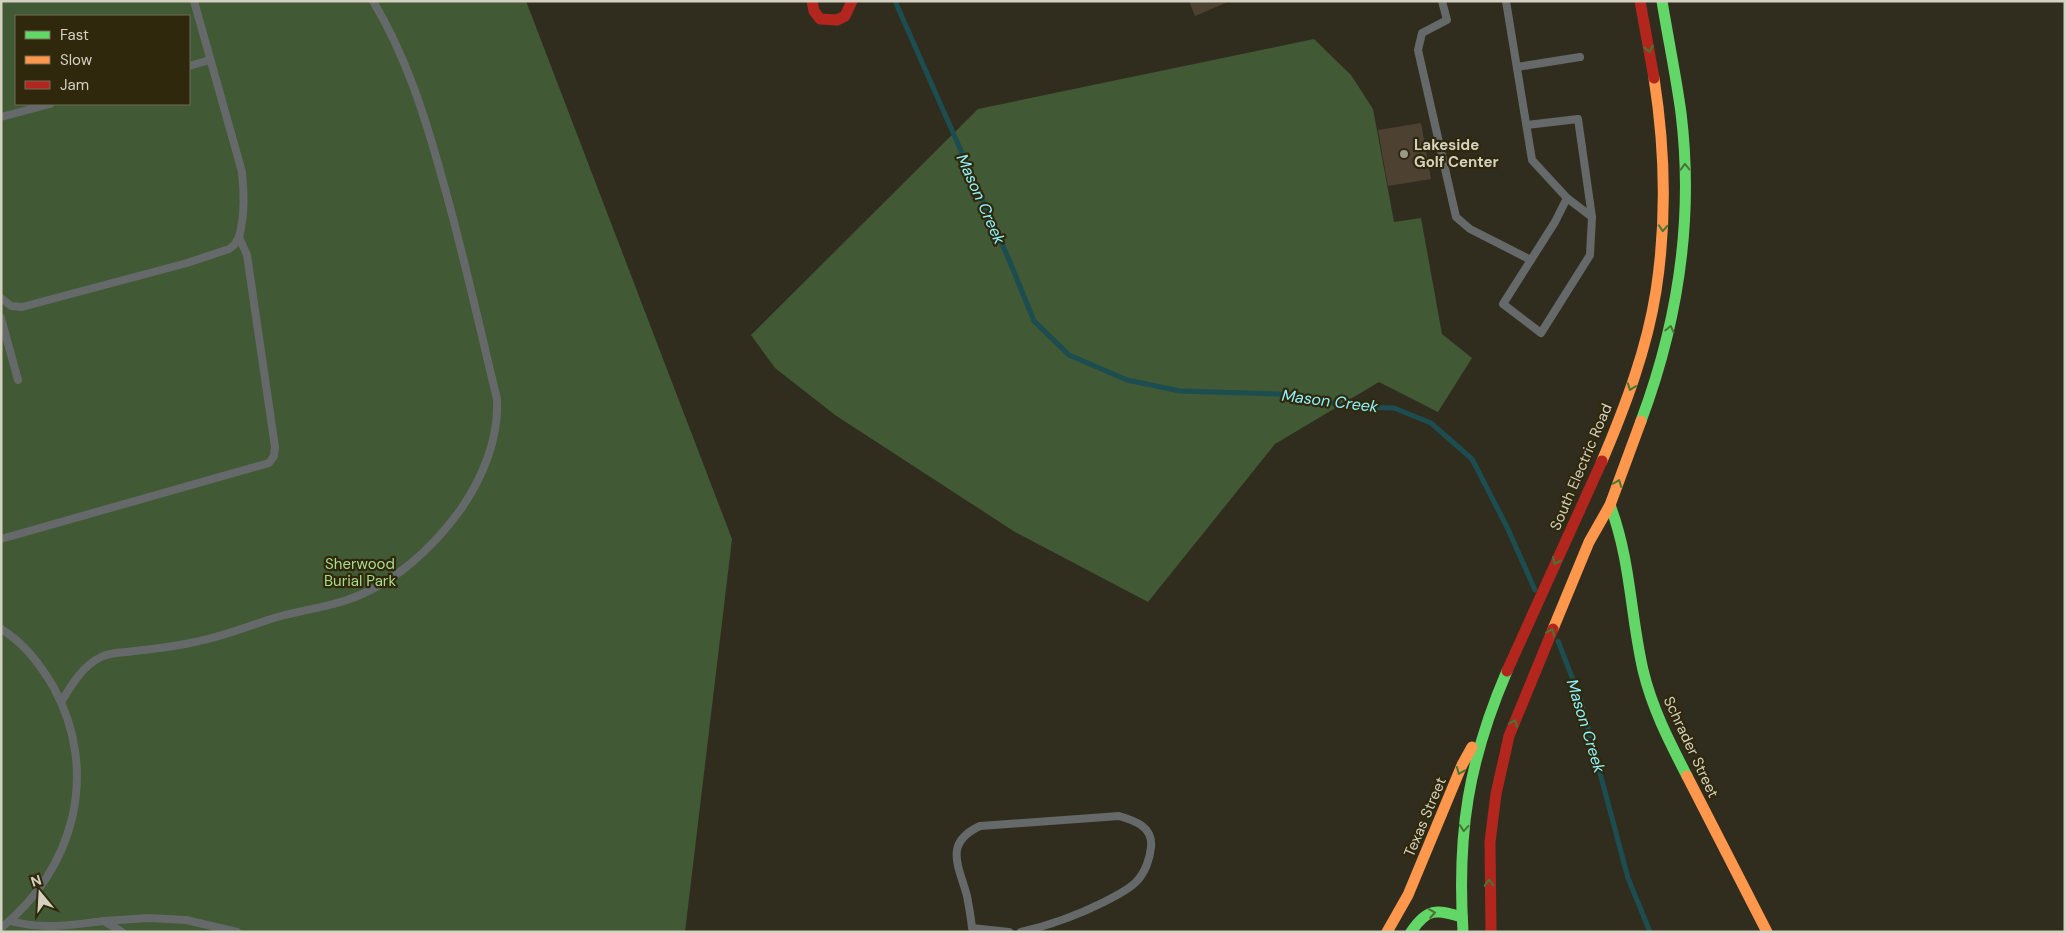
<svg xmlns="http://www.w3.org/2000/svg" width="2066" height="933" font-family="'DM Sans',sans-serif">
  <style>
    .green { fill: #415934; fill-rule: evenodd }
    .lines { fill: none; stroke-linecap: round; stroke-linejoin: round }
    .stream { stroke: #1c4d50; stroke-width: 5 }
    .building { fill: #4d4232 }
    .lane { stroke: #656969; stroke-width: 8 }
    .fast { stroke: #63d668; stroke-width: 11 }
    .slow { stroke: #ff974d; stroke-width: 11 }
    .jam { stroke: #b3261e; stroke-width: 11 }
    .oneway { stroke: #467635 }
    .poi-dot { fill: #9c9888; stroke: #2f280c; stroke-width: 2 }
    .labels { text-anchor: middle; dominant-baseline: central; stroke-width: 4.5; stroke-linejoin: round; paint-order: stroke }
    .poi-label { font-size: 15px; font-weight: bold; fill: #d5d1c1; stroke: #2f280c; text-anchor: start }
    .street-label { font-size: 15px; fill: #d5d1c1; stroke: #2f280c }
    .park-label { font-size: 15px; fill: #a7de8d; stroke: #2f280c }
    .water-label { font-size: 16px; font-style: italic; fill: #8cf4ff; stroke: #2f280c }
  </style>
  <rect width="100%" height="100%" fill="#312d1e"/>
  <g class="green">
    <path d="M1,1H526L732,539L685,932H1ZM16,16H189V104H16Z"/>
    <path d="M1314,39L1351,75L1373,109L1394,222L1421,218L1442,334L1472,358L1438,412L1379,382L1275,444L1148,602L1015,532L835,415L775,368L751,335L978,109Z"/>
  </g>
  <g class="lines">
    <g class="stream">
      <path d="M895,1L1010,262L1034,321L1069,355L1127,380L1180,391L1279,394L1354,407L1394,408L1431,423L1472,459L1507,527L1535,590"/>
      <path d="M1558,641L1580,698L1628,878L1650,932"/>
    </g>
  </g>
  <g class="building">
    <path d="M1189,1H1230L1195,16Z"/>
    <path d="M1421,123L1431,179L1388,186L1378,130Z"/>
  </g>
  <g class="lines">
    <g class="lane">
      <path d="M1442,1L1447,20L1422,33L1418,50L1456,217L1470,229L1531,260"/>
      <path d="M1506,1L1532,160L1567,198L1592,217L1590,255L1541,333L1503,304L1555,222L1567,198"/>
      <path d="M189,66L210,60"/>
      <path d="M1517,67L1580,57"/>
      <path d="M1,117L50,104"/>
      <path d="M1527,125L1578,119L1592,217"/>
      <path d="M1,298L11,306L22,307L187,263L229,249L235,244L239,237"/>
      <path d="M1,318L18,380"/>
      <path d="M1,539L269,463L274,456L275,447L247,255L239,237C245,215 244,194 242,172L194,1"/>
      <path d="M1,629C25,644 40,664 54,688C100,773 74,869 1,928"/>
      <path d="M61,702C71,686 82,666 101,657C111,652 123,653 134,651C153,649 172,647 190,643C219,638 246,627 274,618C298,611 323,608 347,600C394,584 433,548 461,509C483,477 499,438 497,399C479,325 463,251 442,178C425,116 406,56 373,1"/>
      <path d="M10,921C45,930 69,925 104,921"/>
      <path d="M122,932L104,921L149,918L186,920L237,932"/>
      <path d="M1009,932L972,928C971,917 969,907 967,896C959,866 943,843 980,826L1119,816C1136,821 1153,827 1151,847C1150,859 1145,873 1136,882C1127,891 1115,896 1104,902C1076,916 1051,925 1021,932"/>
    </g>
    <g class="fast">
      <path d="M1641,421C1678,322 1694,219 1681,113C1676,76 1668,38 1662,1"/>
      <path d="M1610,505C1631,561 1630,613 1643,670C1652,708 1669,741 1687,776"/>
      <path d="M1411,932C1427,908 1436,909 1462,917"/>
      <path d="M1463,932C1457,833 1468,762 1507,671"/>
    </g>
    <g class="slow">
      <path d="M1602,461C1625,407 1647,349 1656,291C1667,220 1665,148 1654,78"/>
      <path d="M1553,629L1589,542L1610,505L1641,421"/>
      <path d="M1687,776L1767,932"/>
      <path d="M1387,932L1408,895L1462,765L1472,747"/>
    </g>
    <g class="jam">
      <path d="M812,1L814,11L820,19L837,20L845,16L852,1"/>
      <path d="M1640,1L1654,78"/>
      <path d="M1507,671L1602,461"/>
      <path d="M1491,932L1490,842L1496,794L1509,736L1553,629"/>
    </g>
  </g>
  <defs><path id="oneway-chevron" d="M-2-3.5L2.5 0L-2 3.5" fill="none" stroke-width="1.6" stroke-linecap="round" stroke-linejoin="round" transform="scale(1.25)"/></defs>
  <g class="oneway">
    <use href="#oneway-chevron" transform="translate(1649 49) rotate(79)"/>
    <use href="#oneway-chevron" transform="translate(1685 167) rotate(-91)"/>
    <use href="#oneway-chevron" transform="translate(1663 228) rotate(93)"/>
    <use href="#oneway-chevron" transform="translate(1670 329) rotate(-77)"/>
    <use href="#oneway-chevron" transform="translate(1631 387) rotate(110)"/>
    <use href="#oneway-chevron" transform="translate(1618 483) rotate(-69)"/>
    <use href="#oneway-chevron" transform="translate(1556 561) rotate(114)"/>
    <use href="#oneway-chevron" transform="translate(1551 632) rotate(-67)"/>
    <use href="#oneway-chevron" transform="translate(1514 723) rotate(-68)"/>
    <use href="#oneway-chevron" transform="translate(1460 771) rotate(113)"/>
    <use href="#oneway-chevron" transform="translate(1464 828) rotate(95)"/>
    <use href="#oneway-chevron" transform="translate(1489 883) rotate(-91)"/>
    <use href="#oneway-chevron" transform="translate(1432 913) rotate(-9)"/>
  </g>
  <circle class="poi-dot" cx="1404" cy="154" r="5"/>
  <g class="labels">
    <g class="poi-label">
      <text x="1414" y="145">Lakeside<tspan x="1414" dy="17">Golf Center</tspan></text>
    </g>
    <g class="street-label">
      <text transform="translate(1581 467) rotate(-67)">South Electric Road</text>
      <text transform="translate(1691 747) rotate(65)">Schrader Street</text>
      <text transform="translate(1425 817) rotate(-67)">Texas Street</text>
    </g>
    <g class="park-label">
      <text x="360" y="564">Sherwood<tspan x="360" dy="17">Burial Park</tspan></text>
    </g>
    <g class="water-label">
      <text transform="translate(981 199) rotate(66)">Mason Creek</text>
      <text transform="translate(1330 401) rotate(7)">Mason Creek</text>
      <text transform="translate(1586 726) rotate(73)">Mason Creek</text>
    </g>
  </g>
  <rect width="2066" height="933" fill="none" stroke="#d5d1c1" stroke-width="5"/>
  <rect x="15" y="15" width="175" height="90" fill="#2f280c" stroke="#716c54"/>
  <rect x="25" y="31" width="25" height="8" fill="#63d668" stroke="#716c54"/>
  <text x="60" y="40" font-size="15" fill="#d5d1c1">Fast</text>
  <rect x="25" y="56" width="25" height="8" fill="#ff974d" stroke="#716c54"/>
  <text x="60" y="65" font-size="15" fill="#d5d1c1">Slow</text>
  <rect x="25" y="81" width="25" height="8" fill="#b3261e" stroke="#716c54"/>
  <text x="60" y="90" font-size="15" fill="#d5d1c1">Jam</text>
  <g transform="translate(40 893) rotate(342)" stroke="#2f280c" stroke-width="4" paint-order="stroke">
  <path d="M0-4L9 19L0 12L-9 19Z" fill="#d5d1c1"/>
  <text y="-8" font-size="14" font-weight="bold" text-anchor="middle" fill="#d5d1c1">N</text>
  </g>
</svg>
